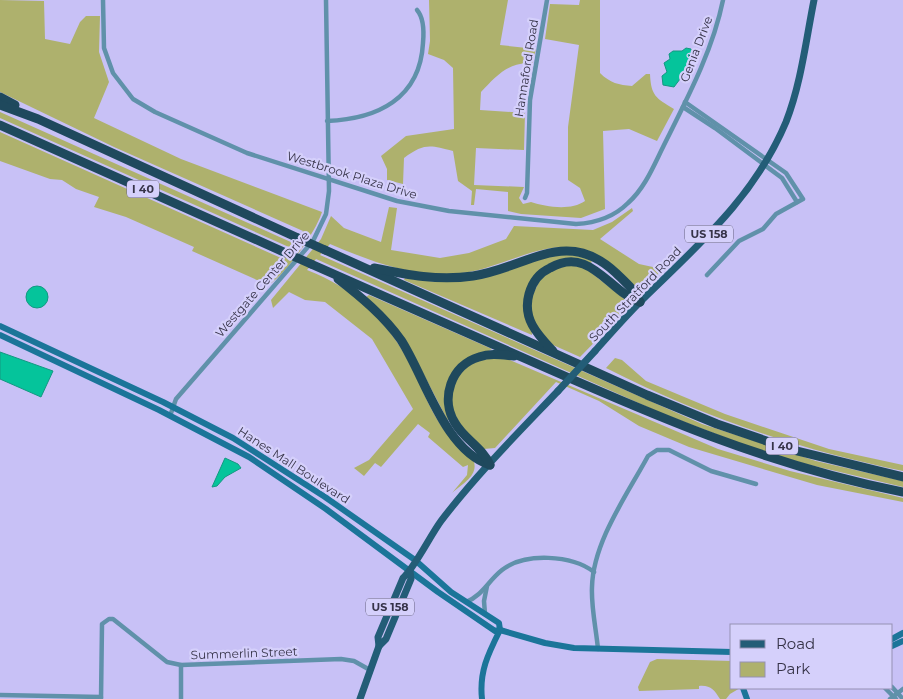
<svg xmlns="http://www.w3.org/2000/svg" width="903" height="699" font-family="Montserrat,sans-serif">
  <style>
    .green { fill: #aeb16d }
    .water { fill: #05c49b; stroke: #149882 }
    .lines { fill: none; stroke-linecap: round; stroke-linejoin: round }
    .street { stroke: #6091aa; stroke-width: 4.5 }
    .secondary { stroke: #1b7599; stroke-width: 6 }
    .primary { stroke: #235d77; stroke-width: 7 }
    .highway { stroke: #1f495d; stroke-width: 9 }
    .primary-bridge { stroke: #235d77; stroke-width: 7 }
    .highway-bridge { stroke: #1f495d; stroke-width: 9 }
    .labels { text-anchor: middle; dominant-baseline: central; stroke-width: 4.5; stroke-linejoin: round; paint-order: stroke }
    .shield { fill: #d5d0fb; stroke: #66627e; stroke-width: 1 }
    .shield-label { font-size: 11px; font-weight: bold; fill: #363348 }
    .street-label { font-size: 12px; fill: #363348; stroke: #d5d0fb }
  </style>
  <rect width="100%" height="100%" fill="#c8c1f6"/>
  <g class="green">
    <path d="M0,0L44,1L45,39L70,44L80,22L86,16H100L99,52L109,82L94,118L181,159L322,212C316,232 283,279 266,286V284L192,251L194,247L126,217L94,207L99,197L76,189L62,180L50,179L0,161V132L281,258L291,248L0,118V112L293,243L303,231L114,147L0,92Z"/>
    <path d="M429,0H508L500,45L536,49L532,64C509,61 496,76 481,92L480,110L525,113L524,150L476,148L474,185L524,187L519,198L523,204L531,202C546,207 571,211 585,201L580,188L568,180V127L579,45L545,39L550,4L579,5L580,0H600V73C610,83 619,85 632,86L646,74H650C651,96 656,98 674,109L657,141L629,129L603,131L605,209L581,218L521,214L508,211V192L476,189L474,205H471L472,191L458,181L453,151C430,145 424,143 404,158L403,184L387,180V169L381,156L406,136L454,129L453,68L444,60L428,54L430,41Z"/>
    <path d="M389,207L397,208L391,250L440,258L469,253L506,239L514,226L593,230L612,222L632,208L633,211L600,239L639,264L662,269C656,278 645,289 634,285C620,275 598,254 584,250C546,237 501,269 462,273C415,279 373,262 330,244L320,255L702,424L816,461L903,481V487L806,464L758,450L661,413L316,259L307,270C353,287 389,322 411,366C421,385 428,406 440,424C449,438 462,450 474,462C478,476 462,484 452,493L467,475L468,465L463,467L428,437L430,433L418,424L381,467L375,463L364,476L354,468L369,460L413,409L372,339L325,302L305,300L289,292L273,308L271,300L321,239L331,216L344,228L381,242Z"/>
    <path d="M575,253L592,260L591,264L572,259L530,285L532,335L404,280L405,278L437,282L541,257Z"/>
    <path d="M563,265L584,267L628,302L623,313L580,357L553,345L533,324L530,300L542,276Z"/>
    <path d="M369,295L492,349L452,374L448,421L413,354L366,297Z"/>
    <path d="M503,357L718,449L790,471L903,498V502L817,485L689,447L639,426L599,401L556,382L495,448L484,449L463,430L450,405L456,377L473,361Z"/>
    <path d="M615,358L622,360L646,381L725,414L829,449L903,465V471C800,450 700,416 606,368Z"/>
    <path d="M657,659L732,661V688H740L730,694L726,699H720C714,690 711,685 699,686V689L639,691L638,687L650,662Z"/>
  </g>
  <g class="water">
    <path d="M686,48L691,49L693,53L687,70L681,73L680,79L674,87L663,85L662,76L667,72L664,63L670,59L669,54L673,51H682Z"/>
    <circle cx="37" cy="297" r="11"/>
    <path d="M0,352L53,371L41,397L0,379Z"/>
    <path d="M225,458L238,464L241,468L225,477L217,486L212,487Z"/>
  </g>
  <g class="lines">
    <g class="street">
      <path d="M103,0L104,48L113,73L133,99L155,112L247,153L397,201L449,211L576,224C595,223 614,217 628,203C645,188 654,165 664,145C687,99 713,50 723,0"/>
      <path d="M685,102L786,173L803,199L776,214L763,229L739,241L707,275"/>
      <path d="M683,107L715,128L782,178L797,202"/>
      <path d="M327,121C377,119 420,99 423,43C424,32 424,18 417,10"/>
      <path d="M525,198L527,193L530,100L547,0"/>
      <path d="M170,416L176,399L313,241L326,214L329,191L326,0"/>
      <path d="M466,602C483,595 488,581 502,570C525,552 572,555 594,572"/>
      <path d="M485,614L484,601L487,586"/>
      <path d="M598,649C596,628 591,607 592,587C593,542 627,495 648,456L657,450H669L711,471L756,484"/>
      <path d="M892,687L903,699"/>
      <path d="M885,688L896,699"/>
      <path d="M0,695L101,697"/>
      <path d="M101,699L102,624L109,619H113L167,662L181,665L341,659L354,661L370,670"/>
      <path d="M181,699V665"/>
      <path d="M890,699L903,689"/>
    </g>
    <g class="secondary">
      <path d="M0,326L163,402L233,438L325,497L415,560L451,592L499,623L500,630"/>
      <path d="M0,335L159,410L249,457L326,509L438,592L495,631L500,630L545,643L574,648L732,652"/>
      <path d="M892,639L903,633"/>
      <path d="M892,646L903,641"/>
      <path d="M743,688L747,699"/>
      <path d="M482,699C479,672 488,654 500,630"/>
    </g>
    <g class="primary">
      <path d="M595,351C610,334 625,317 641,301C698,245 754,198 786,122C801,84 806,40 814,0"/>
      <path d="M379,646L378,637L403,578C415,567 430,536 441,521C476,475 518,433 558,391"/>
      <path d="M360,699L379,646L386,639L411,579L410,571"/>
    </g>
    <g class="highway">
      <path d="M0,97L15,105"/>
      <path d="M0,105L38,119L298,238"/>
      <path d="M0,125L286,253"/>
      <path d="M325,250L647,395L717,424L793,450L903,477"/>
      <path d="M311,264C383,296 455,327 526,359C650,414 769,466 903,492"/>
      <path d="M374,268C408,275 438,281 473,276C527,268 566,226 616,273C625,282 635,290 640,302"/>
      <path d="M338,279C361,297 384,316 401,340C425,377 444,450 490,465"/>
      <path d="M553,351C538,335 522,319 529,294C532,283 539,273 550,268C590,245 609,292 640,302"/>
      <path d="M490,465C483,448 464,439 455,423C440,399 451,365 479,357C491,353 502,355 514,356"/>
    </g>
    <path class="primary-bridge" d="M558,391L595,351"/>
    <g class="highway-bridge">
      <path d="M298,238L325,250"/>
      <path d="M286,253L311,264"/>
    </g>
  </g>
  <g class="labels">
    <g class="shield">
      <rect x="127" y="180.5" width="32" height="17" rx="4"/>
      <rect x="685" y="225.5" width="48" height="17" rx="4"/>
      <rect x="766" y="437.5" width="32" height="17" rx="4"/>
      <rect x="366" y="598.5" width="48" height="17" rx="4"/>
    </g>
    <g class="shield-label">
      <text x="143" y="189">I 40</text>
      <text x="709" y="234">US 158</text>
      <text x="782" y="446">I 40</text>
      <text x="390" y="607">US 158</text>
    </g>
    <g class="street-label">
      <text transform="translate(696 49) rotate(-69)">Genia Drive</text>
      <text transform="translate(526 68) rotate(-81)">Hannaford Road</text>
      <text transform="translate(352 175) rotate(17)">Westbrook Plaza Drive</text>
      <text transform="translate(262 284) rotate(-49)">Westgate Center Drive</text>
      <text transform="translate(635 294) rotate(-46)">South Stratford Road</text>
      <text transform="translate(294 465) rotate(33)">Hanes Mall Boulevard</text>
      <text transform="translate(244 653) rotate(-2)">Summerlin Street</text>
    </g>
  </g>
  <rect x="730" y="624" width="162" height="65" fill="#d5d0fb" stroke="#9591b3"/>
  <rect x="740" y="640" width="25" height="8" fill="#235d77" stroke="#9591b3"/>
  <text x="776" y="649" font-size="15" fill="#363348">Road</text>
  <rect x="740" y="662" width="25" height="15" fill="#aeb16d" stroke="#9591b3"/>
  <text x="776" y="674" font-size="15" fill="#363348">Park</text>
</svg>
